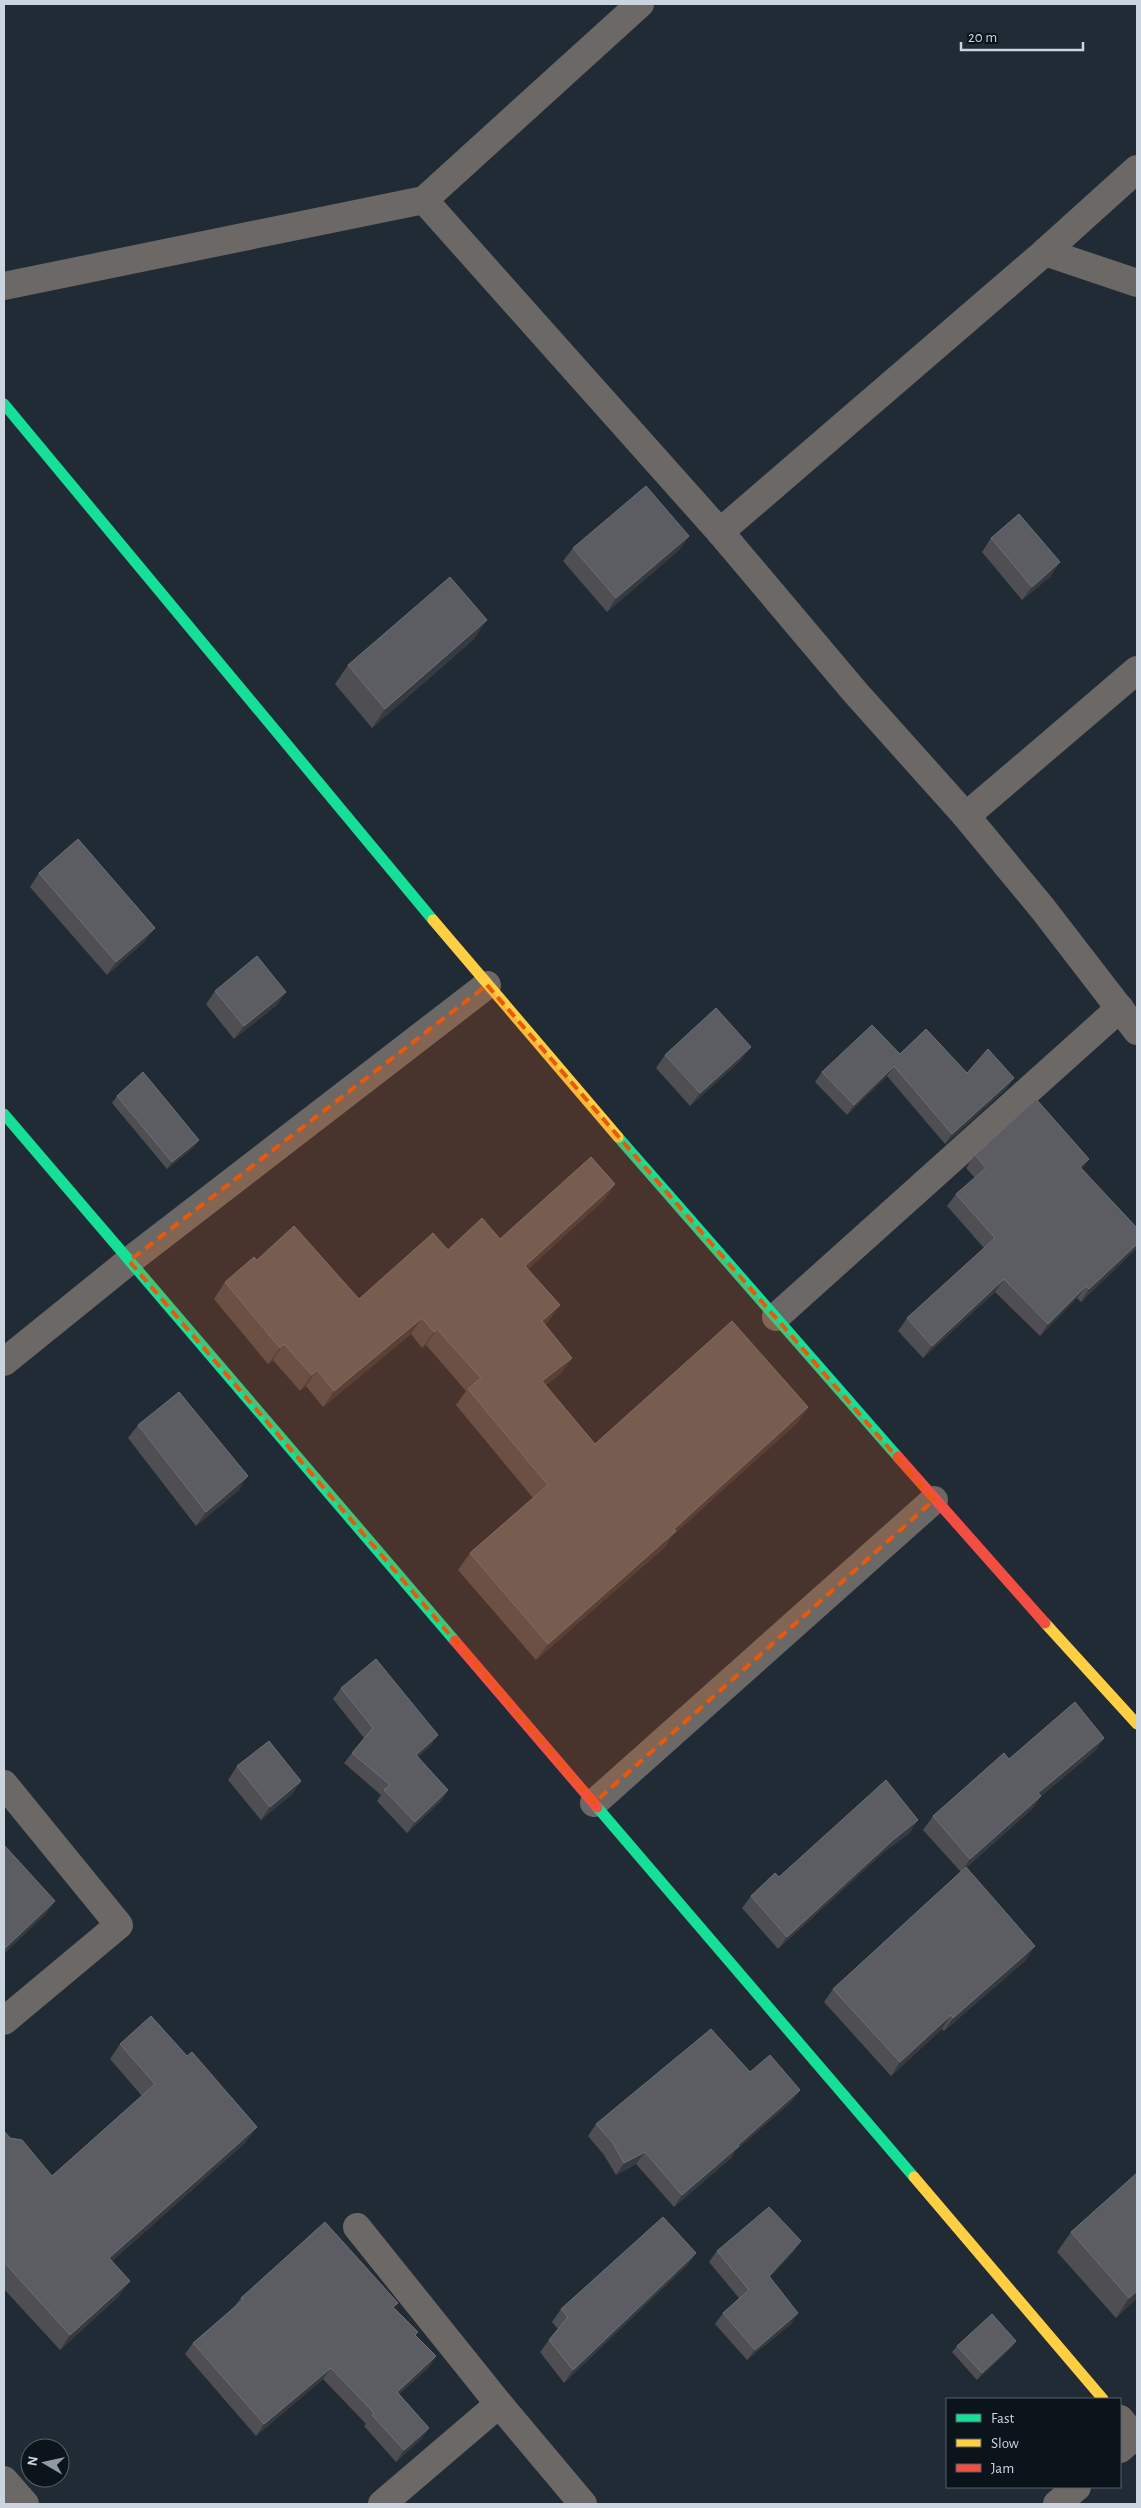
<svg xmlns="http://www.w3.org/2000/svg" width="1141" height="2508" font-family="'Alegreya Sans',sans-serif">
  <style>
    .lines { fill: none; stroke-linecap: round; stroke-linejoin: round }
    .street { stroke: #6b6866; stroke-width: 28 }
    .fast { stroke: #16e098; stroke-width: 11 }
    .slow { stroke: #ffcf43; stroke-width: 11 }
    .jam { stroke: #f24e42; stroke-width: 11 }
    .wall { fill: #4f4e53 }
    .shaded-wall { fill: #373a40 }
    .building { fill: #5c5d62; stroke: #6e7076 }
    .marked { fill: #e8590c; fill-opacity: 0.2; stroke: #e8590c; stroke-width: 4; stroke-dasharray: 10 6; stroke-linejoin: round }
  </style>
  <rect width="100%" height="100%" fill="#212b35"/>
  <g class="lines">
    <g class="street">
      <path d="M424,200L720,532L855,692L966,816L1043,909L1137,1031"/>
      <path d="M1045,252L1137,283"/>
      <path d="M4,286L424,200L640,4"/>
      <path d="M720,532L1045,252L1137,169"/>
      <path d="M966,816L1137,670"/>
      <path d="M776,1317L1120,1008"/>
      <path d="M4,1362L129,1261L487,985"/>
      <path d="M4,1784L119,1925L4,2021"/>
      <path d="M594,1803L934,1500"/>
      <path d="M357,2227L499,2404L583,2504"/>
      <path d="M1120,2419L1134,2436"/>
      <path d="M1120,2449L1137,2434"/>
      <path d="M4,2480L25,2504"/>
      <path d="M382,2504L499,2404"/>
      <path d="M1057,2504L1077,2487"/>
    </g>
    <g class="fast">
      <path d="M4,404L433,920"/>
      <path d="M4,1114L455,1641"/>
      <path d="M618,1137L898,1457"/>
      <path d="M597,1807L914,2177"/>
    </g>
    <g class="slow">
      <path d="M433,920L618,1137"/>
      <path d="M1045,1623L1137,1724"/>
      <path d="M914,2177L1103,2399"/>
    </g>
    <g class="jam">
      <path d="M898,1457L1045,1623"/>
      <path d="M455,1641L597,1807"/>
    </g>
  </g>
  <g class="wall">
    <path d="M689,536L679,550L607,612L563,561L573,548Z"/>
    <path d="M991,538L1051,576L1022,600L982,552Z"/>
    <path d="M474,639L372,728L335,684L348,665Z"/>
    <path d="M39,873L145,941L107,975L30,887Z"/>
    <path d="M215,991L277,1005L234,1039L206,1004Z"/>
    <path d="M900,1054L967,1073L1007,1088L945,1144L887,1076L847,1115L815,1082L822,1072Z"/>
    <path d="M665,1055L741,1060L690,1106L656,1068Z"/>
    <path d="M117,1096L199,1140L194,1147L167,1169L112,1103Z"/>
    <path d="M975,1155L1082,1169L1137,1228V1248L1081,1302L1077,1298L1040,1336L995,1292L923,1358L898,1331L907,1318L984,1248L947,1206L956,1194L975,1178L966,1168Z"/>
    <path d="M615,1184L604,1200L528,1269L548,1322L545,1324L572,1358L560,1374L546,1385L595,1444L808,1407L797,1423L672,1536L665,1547L536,1660L458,1570L470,1553L533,1498L456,1405L466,1391L426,1345L422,1348L411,1334L323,1407L306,1386L300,1391L273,1360L268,1364L214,1299L225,1282L257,1260L359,1299L448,1250L500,1239Z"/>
    <path d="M138,1425L239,1490L196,1526L128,1438Z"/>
    <path d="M341,1688L438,1735L430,1746L418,1757L448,1790L441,1801L407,1833L377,1801L381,1795L344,1763L364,1738L333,1699Z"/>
    <path d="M1104,1738L1095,1751L1040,1797L1032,1809L966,1868L1026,1960L944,2031L942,2029L891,2076L824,2002L833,1989L961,1872L923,1830L933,1816L1009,1759Z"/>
    <path d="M237,1766L301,1781L292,1794L261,1820L228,1780Z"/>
    <path d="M910,1833L884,1852L778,1949L742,1908L751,1896L779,1877Z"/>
    <path d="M120,2044L246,2142L112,2261L119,2296L60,2350L4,2289V2131L10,2138L52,2176L142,2096L110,2059Z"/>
    <path d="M750,2072L800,2090L791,2102L735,2151L731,2158L674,2207L636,2164L616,2175L604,2155L588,2136L596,2124Z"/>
    <path d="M1071,2232L1137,2298L1116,2318L1057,2252Z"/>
    <path d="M717,2251H794L770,2277L791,2324L747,2360L715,2324L723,2313L739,2298L709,2262Z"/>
    <path d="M696,2253L687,2265L564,2383L540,2352L549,2340L558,2329L552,2322L561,2309Z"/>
    <path d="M241,2298L394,2308L415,2336L436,2356L428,2368L399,2394L429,2428L421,2439L396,2462L364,2426L366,2424L323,2379L256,2436L185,2354L193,2343L233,2308Z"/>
    <path d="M1016,2341L1011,2348L977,2380L952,2352L957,2346Z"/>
  </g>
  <g class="shaded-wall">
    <path d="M689,536L679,550L607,612L616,598Z"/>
    <path d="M1060,562L1051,576L1022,600L1032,587Z"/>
    <path d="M487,620L474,639L372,728L385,709Z"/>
    <path d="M155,928L145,941L107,975L116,962Z"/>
    <path d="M286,992L277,1005L234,1039L244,1026Z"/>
    <path d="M751,1047L741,1060L690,1106L700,1093Z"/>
    <path d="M894,1066L887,1076L847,1115L854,1105Z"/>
    <path d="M1014,1078L1007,1088L945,1144L952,1134Z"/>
    <path d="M199,1140L194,1147L167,1169L172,1162Z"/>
    <path d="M1089,1159L1080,1172V1167Z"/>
    <path d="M615,1184L604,1200L514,1282L525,1266Z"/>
    <path d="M1137,1244V1248L1081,1302L1089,1289Z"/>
    <path d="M1004,1279L995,1292L923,1358L932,1346Z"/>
    <path d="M1086,1286L1077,1298L1040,1336L1048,1324Z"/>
    <path d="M560,1305L548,1322L531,1337L542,1321Z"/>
    <path d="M422,1318L411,1334L323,1407L334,1391Z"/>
    <path d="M437,1329L426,1345L422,1348L434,1332Z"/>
    <path d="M284,1344L273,1360L268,1364L280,1348Z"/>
    <path d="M572,1358L560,1374L531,1397L542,1381Z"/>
    <path d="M317,1370L306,1386L300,1391L312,1375Z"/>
    <path d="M808,1407L797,1423L672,1536L665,1547L536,1660L548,1644Z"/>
    <path d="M248,1476L239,1490L196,1526L206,1512Z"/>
    <path d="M438,1735L430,1746L408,1766L416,1755Z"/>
    <path d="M1104,1738L1095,1751L1040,1797L1032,1809L961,1872L970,1859L1038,1793Z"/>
    <path d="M301,1781L292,1794L261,1820L270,1807Z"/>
    <path d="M448,1790L441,1801L407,1833L415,1822Z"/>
    <path d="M918,1820L910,1833L884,1852L778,1949L787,1937L893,1840Z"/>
    <path d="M55,1901L46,1914L4,1954V1949Z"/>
    <path d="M1035,1946L1026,1960L944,2031L953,2018Z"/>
    <path d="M951,2015L942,2029L891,2076L900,2062Z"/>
    <path d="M800,2090L791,2102L735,2151L731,2158L674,2207L682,2195L738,2145Z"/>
    <path d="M257,2127L246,2142L99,2273L109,2258Z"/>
    <path d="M645,2152L636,2164L616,2175L624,2163Z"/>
    <path d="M801,2241L794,2251L761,2287L769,2276Z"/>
    <path d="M696,2253L687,2265L564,2383L573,2370Z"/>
    <path d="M130,2281L119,2296L60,2350L70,2335Z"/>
    <path d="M1137,2291V2298L1116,2318L1129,2298Z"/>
    <path d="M798,2313L791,2324L747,2360L755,2350Z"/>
    <path d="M1016,2341L1011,2348L977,2380L982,2373Z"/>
    <path d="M436,2356L428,2368L389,2403L397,2392Z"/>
    <path d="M331,2368L323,2379L256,2436L264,2424Z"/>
    <path d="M429,2428L421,2439L396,2462L404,2450Z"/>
  </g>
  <g class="building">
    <path d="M646,486L689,536L616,598L573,548Z"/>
    <path d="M1019,514L1060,562L1032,587L991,538Z"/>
    <path d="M450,577L487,620L385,709L348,665Z"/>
    <path d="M78,839L155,928L116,962L39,873Z"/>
    <path d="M257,956L286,992L244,1026L215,991Z"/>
    <path d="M716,1008L751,1047L700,1093L665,1055Z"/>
    <path d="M872,1025L900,1054L926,1029L967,1073L988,1049L1014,1078L952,1134L894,1066L854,1105L822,1072Z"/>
    <path d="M143,1072L199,1140L172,1162L117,1096Z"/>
    <path d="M1036,1099L1089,1159L1080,1167L1137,1228V1244L1089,1289L1086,1286L1048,1324L1004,1279L932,1346L907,1318L995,1238L956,1194L986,1168L975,1155Z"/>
    <path d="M591,1157L615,1184L525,1266L560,1305L542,1321L572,1358L542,1381L595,1444L732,1321L808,1407L674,1529L676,1531L548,1644L470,1553L548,1485L468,1389L481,1378L437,1329L434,1332L422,1318L334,1391L317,1370L312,1375L284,1344L280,1348L225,1282L254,1257L257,1260L294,1226L359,1299L433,1233L448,1250L482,1218L500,1239Z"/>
    <path d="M179,1392L248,1476L206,1512L138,1425Z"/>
    <path d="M376,1659L438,1735L416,1755L448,1790L415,1822L384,1790L390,1785L352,1753L373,1728L341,1688Z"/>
    <path d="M1075,1702L1104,1738L1038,1793L1041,1796L970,1859L933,1816L1004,1753L1009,1759Z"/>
    <path d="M269,1741L301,1781L270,1807L237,1766Z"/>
    <path d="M886,1780L918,1820L893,1840L787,1937L751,1896L775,1873L779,1877Z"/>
    <path d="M4,1845L55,1901L4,1949Z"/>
    <path d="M966,1867L1035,1946L953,2018L951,2015L900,2062L833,1989Z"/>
    <path d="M151,2016L187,2056L192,2052L257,2127L109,2258L130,2281L70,2335L4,2262V2131L10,2138L22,2140L52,2176L155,2084L120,2044Z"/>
    <path d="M711,2029L750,2072L770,2055L800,2090L738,2145L739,2146L682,2195L645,2152L624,2163L613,2143L596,2124Z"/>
    <path d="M1137,2173V2291L1129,2298L1071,2232Z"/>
    <path d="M769,2207L801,2241L769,2276L798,2313L755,2350L723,2313L749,2290L717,2251Z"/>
    <path d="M663,2217L696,2253L573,2370L549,2340L568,2317L561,2309Z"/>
    <path d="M325,2222L398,2303L393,2307L418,2332L415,2335L436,2356L397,2392L429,2428L404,2450L372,2415L374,2413L331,2368L264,2424L193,2343L243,2300L241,2298Z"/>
    <path d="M992,2314L1016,2341L982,2373L957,2346Z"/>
  </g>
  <path class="marked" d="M487,985L934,1500L594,1803L129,1261Z"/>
  <rect width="1141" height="2508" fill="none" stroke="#cad5e0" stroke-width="10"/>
  <rect x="946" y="2398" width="175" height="90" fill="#0b131b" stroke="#57616a"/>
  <rect x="956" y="2414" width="25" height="8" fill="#16e098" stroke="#57616a"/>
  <text x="991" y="2423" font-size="15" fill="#cad5e0">Fast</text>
  <rect x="956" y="2439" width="25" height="8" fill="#ffcf43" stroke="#57616a"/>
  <text x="991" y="2448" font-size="15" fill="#cad5e0">Slow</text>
  <rect x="956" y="2464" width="25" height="8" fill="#f24e42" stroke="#57616a"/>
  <text x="991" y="2473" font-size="15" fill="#cad5e0">Jam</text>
  <g transform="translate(45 2463) rotate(279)"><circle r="24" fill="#0b131b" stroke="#57616a"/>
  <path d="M0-4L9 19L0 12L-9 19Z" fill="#8f9aa4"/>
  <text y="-8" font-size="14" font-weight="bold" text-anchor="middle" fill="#cad5e0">N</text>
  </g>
  <path d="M961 42v8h122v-8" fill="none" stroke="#cad5e0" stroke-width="2.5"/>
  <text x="968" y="42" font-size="15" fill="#cad5e0" stroke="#0b131b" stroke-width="4" paint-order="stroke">20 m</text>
</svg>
